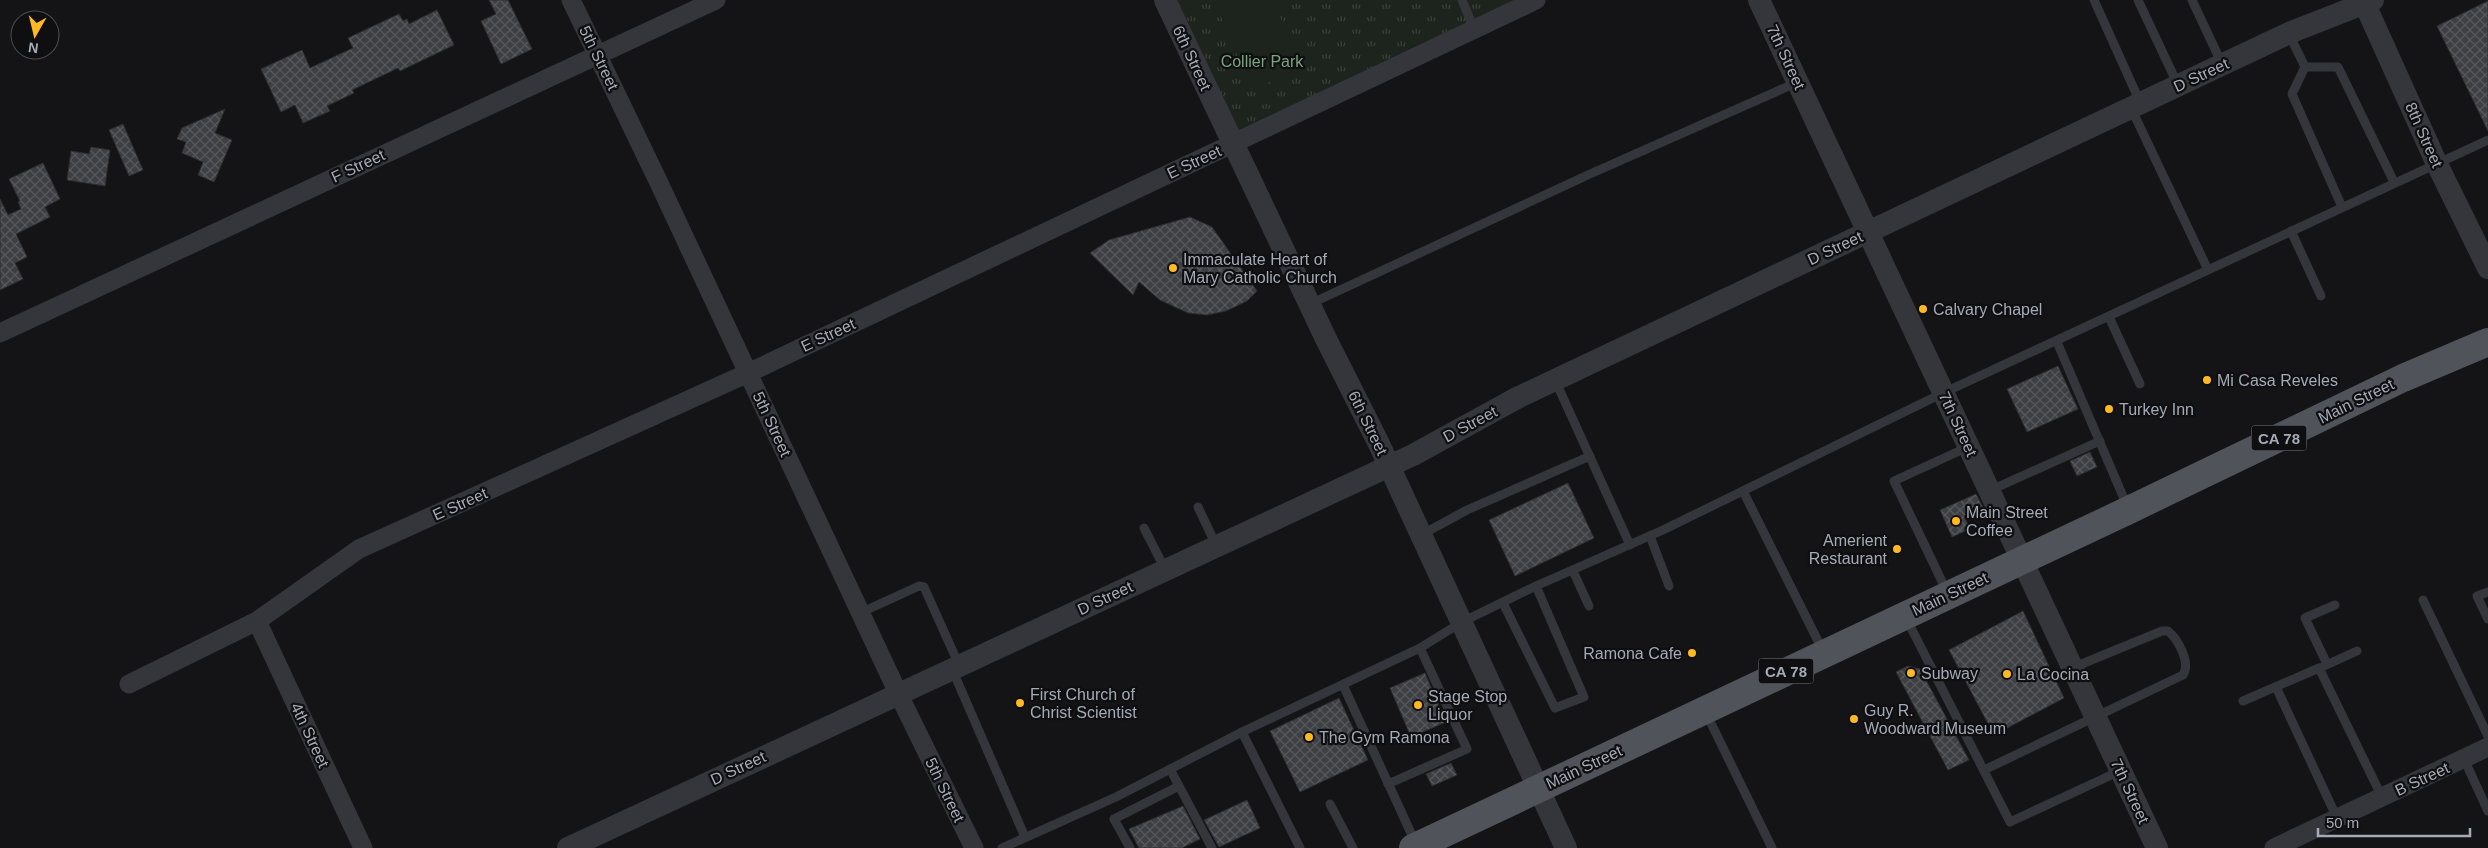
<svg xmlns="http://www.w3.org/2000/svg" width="2488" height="848" font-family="Helvetica,sans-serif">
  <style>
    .grass { fill: url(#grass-tufts) }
    .pitch { fill: #1c241d }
    .building { fill: url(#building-cross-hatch); stroke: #2e2e32 }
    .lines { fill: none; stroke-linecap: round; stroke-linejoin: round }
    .service { stroke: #35363b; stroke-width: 9 }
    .minor { stroke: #35363b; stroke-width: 19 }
    .tertiary { stroke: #35363b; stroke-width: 22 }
    .primary { stroke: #51535b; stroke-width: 28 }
    .poi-dot { fill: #ffb923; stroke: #0f0f11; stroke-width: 2 }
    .labels { text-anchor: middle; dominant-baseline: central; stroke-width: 4.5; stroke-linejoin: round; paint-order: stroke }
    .shield { fill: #0f0f11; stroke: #787c85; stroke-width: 1 }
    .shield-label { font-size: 15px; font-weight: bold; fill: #a5aab7 }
    .street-label { font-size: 16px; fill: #a5aab7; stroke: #0f0f11 }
    .park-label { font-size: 16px; fill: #7aa47e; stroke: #0f0f11 }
    .poi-label { font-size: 16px; fill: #a5aab7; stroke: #0f0f11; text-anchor: start }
  </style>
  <defs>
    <pattern id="grass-tufts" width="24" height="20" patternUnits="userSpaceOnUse" patternTransform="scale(1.25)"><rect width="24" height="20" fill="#1c241d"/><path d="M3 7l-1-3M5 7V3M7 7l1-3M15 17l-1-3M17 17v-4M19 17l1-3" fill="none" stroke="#3a413c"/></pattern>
    <pattern id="building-cross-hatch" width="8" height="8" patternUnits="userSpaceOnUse" patternTransform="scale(1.25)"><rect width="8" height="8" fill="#3e3f43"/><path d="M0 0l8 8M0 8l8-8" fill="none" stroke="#57585c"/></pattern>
  </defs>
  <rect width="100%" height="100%" fill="#141416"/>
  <path class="grass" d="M1165,0H1535L1233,143Z"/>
  <path class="pitch" d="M1213,0H1272L1303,66L1255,89Z"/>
  <g class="building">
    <path d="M489,0H508L532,49L501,64L481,21L496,14Z"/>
    <path d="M2488,1V131L2437,26Z"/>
    <path d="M437,10L454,45L400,71L398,68L352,90L354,93L327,106L330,111L303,123L295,105L281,112L261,69L302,50L310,68L353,48L348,38L399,14L403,21L407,19L409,24Z"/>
    <path d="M225,109L215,133L232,140L214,182L198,175L203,162L182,153L186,142L177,139L182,128Z"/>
    <path d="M123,124L143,170L129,176L109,130Z"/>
    <path d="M91,147L110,150L105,186L67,180L71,151L89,154Z"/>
    <path d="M43,163L60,199L45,207L50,217L16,234L27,257L15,263L23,279L0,290V199L8,215L21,209L18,202L20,201L9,179Z"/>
    <path d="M1190,217L1212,227L1257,291L1247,301L1226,311L1207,315L1188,313L1160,300L1139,282L1133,295L1090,253L1109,240Z"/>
    <path d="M2058,366L2078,409L2027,432L2007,389Z"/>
    <path d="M2090,452L2097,467L2077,476L2070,461Z"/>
    <path d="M1568,483L1594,538L1515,576L1489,520Z"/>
    <path d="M1976,494L1983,507L1964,516L1970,529L1952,537L1940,510Z"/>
    <path d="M2023,611L2064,698L1994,735L1949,650Z"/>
    <path d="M1908,666L1920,669L1969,760L1948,770L1896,672Z"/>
    <path d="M1425,673L1446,722L1411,737L1390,688Z"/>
    <path d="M1339,698L1368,760L1300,792L1270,731Z"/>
    <path d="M1451,763L1457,775L1432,786L1426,774Z"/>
    <path d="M1247,800L1260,828L1219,847L1204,820Z"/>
    <path d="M1183,806L1200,839L1182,848H1139L1129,829Z"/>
  </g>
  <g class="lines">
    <g class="service">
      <path d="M1462,0L1474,29"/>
      <path d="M2094,0L2140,102"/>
      <path d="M2138,0L2178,85"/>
      <path d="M2192,0L2222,64"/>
      <path d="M2289,34L2305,67"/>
      <path d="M2131,108L2208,270"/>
      <path d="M2342,207L2292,94L2305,67H2338L2394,182"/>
      <path d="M2291,231L2321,296"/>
      <path d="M1310,304L1590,174L1798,82"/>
      <path d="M2109,317L2140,384"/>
      <path d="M2057,342L2128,508"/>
      <path d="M1555,380L1630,545"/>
      <path d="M1991,490L2100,441"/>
      <path d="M1743,491L1823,651"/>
      <path d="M1198,507L1216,545"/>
      <path d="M1144,528L1165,569"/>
      <path d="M1421,535L1467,510L1590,456"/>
      <path d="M1650,536L1669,586"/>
      <path d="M1573,571L1589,606"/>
      <path d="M1947,592L1894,481L1968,447"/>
      <path d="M2488,592L2477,596L2488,619"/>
      <path d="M2423,600L2488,736"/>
      <path d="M1503,603L1555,708L1584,697L1536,586"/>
      <path d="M860,613L919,586L924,587L959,665"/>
      <path d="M1906,618L2010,822L2120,771"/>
      <path d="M2327,664L2305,618L2335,605"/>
      <path d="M2324,666L2357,651"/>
      <path d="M952,669L1025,837"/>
      <path d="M1343,685L1416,844"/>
      <path d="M2276,687L2337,818"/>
      <path d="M2243,701L2319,668L2382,797"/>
      <path d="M1706,713L1772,848"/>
      <path d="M1242,732L1300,848"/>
      <path d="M2464,759L2488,811"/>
      <path d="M1170,769L1212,848"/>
      <path d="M1984,770L2183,675C2191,663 2178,639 2168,631H2162L2072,668"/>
      <path d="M1388,784L1467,749L1420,648"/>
      <path d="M1330,804L1353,848"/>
      <path d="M1002,848L1116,797L1242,732L1420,648L1462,622L1536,586L1663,530L1943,393L2488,140"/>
      <path d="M1130,848L1114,819L1179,786"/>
    </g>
    <g class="minor">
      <path d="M571,0L659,183L898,693L974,848"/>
      <path d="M0,333L716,0"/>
      <path d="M257,621L363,848"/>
      <path d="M129,684L257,621L359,549L748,373L1536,0"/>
      <path d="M2274,848L2488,747"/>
    </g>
    <g class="tertiary">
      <path d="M1165,0L1327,341L1379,444L1566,848"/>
      <path d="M1759,0L2157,848"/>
      <path d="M2363,0L2437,164L2488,268"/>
      <path d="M568,848L1413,455L1517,398L2289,33L2373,0"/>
    </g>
    <path class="primary" d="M1413,848L2129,510L2403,378L2488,342"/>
  </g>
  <g class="poi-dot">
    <circle cx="1173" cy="268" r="5"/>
    <circle cx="1923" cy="309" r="5"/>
    <circle cx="2207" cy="380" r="5"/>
    <circle cx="2109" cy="409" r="5"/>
    <circle cx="1956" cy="521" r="5"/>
    <circle cx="1897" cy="549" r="5"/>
    <circle cx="1692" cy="653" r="5"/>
    <circle cx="1911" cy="673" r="5"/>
    <circle cx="2007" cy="674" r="5"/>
    <circle cx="1020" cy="703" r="5"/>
    <circle cx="1418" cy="705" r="5"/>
    <circle cx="1854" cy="719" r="5"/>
    <circle cx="1309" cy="737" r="5"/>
  </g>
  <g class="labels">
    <g class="shield">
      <rect x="2251.5" y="425.5" width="55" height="25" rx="4"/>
      <rect x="1758.5" y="658.5" width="55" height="25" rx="4"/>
    </g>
    <g class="shield-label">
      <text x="2279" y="438">CA 78</text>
      <text x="1786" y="671">CA 78</text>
    </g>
    <g class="street-label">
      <text transform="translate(1786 57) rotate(65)">7th Street</text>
      <text transform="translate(599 58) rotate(64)">5th Street</text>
      <text transform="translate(1192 58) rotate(65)">6th Street</text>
      <text transform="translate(2201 75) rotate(-25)">D Street</text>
      <text transform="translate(2424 135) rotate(66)">8th Street</text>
      <text transform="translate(1194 162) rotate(-25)">E Street</text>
      <text transform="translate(358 166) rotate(-25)">F Street</text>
      <text transform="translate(1835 248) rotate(-25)">D Street</text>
      <text transform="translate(828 335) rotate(-25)">E Street</text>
      <text transform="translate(2356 401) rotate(-26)">Main Street</text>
      <text transform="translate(1368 423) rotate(64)">6th Street</text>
      <text transform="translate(772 424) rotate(65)">5th Street</text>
      <text transform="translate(1470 424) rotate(-28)">D Street</text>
      <text transform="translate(1958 424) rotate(65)">7th Street</text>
      <text transform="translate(460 504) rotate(-24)">E Street</text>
      <text transform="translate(1950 594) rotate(-25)">Main Street</text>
      <text transform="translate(1105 598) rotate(-25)">D Street</text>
      <text transform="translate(310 735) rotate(65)">4th Street</text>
      <text transform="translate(1584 767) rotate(-25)">Main Street</text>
      <text transform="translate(738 768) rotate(-25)">D Street</text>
      <text transform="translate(2422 779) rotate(-25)">B Street</text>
      <text transform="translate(945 790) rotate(64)">5th Street</text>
      <text transform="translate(2130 791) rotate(65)">7th Street</text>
    </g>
    <g class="park-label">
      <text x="1262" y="61">Collier Park</text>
    </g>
    <g class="poi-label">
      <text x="1183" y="259">Immaculate Heart of<tspan x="1183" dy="18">Mary Catholic Church</tspan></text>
      <text x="1933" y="309">Calvary Chapel</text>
      <text x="2217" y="380">Mi Casa Reveles</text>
      <text x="2119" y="409">Turkey Inn</text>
      <text x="1966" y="512">Main Street<tspan x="1966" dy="18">Coffee</tspan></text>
      <text x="1887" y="540" text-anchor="end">Amerient<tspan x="1887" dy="18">Restaurant</tspan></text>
      <text x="1682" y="653" text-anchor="end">Ramona Cafe</text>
      <text x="1921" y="673">Subway</text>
      <text x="2017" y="674">La Cocina</text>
      <text x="1030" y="694">First Church of<tspan x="1030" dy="18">Christ Scientist</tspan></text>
      <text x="1428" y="696">Stage Stop<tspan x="1428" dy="18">Liquor</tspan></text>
      <text x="1864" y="710">Guy R.<tspan x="1864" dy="18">Woodward Museum</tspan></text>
      <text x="1319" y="737">The Gym Ramona</text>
    </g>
  </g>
  <g transform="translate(35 35) rotate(188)"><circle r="24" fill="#0f0f11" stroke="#4b4d53"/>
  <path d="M0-4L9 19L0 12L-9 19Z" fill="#ffb923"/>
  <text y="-8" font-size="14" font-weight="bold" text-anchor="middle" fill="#a5aab7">N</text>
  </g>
  <path d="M2318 828v8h152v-8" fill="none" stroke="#a5aab7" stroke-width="2.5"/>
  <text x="2326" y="828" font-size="15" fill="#a5aab7" stroke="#0f0f11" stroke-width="4" paint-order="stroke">50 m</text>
</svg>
